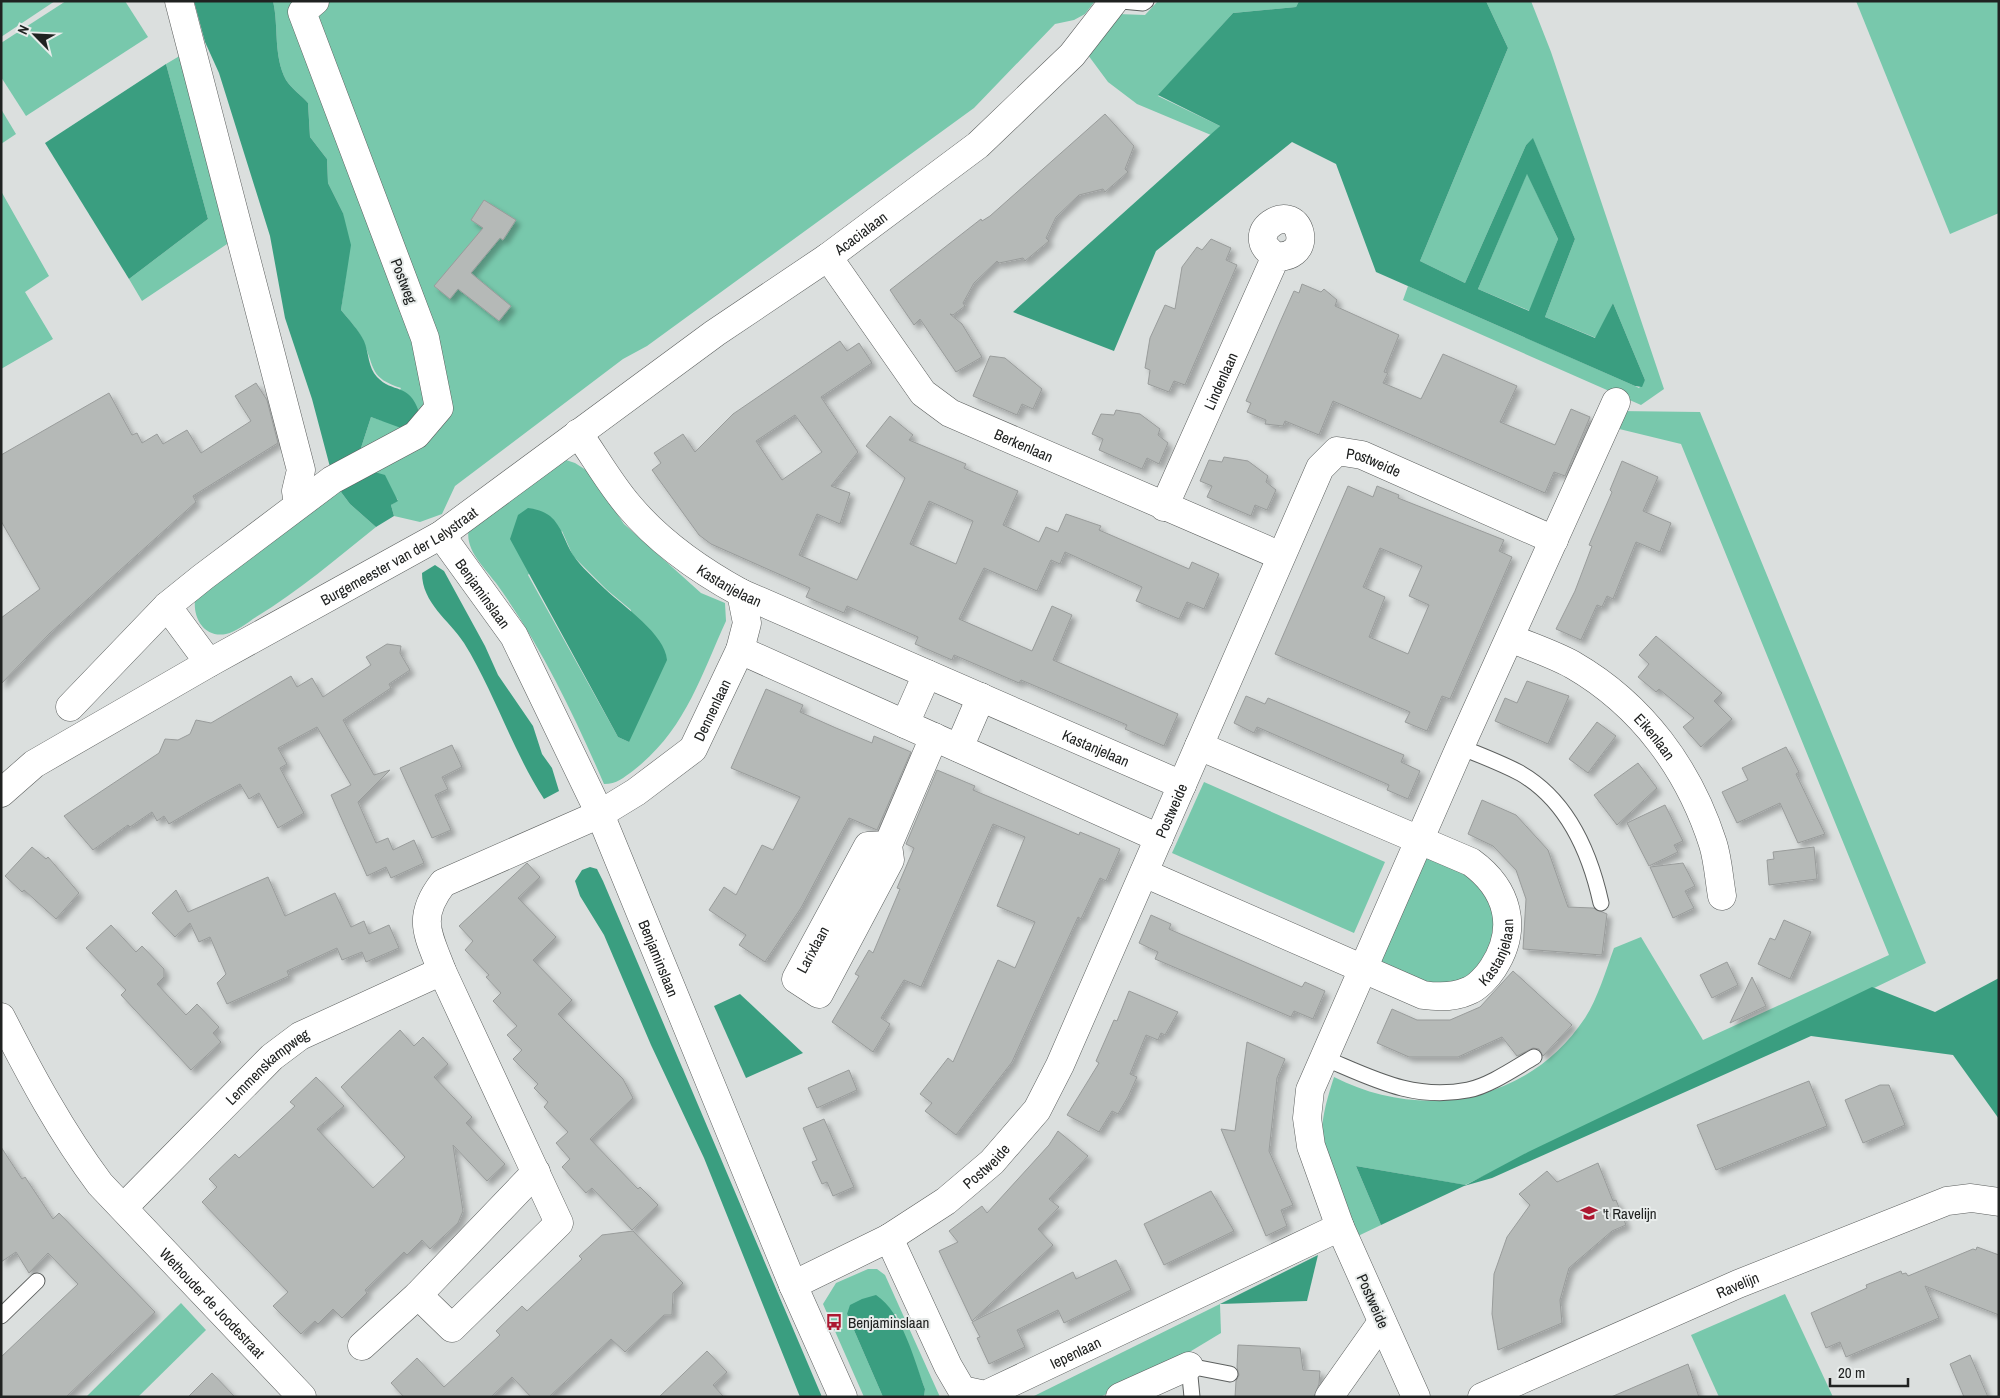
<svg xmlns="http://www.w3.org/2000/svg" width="2000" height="1398" font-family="'Archivo Narrow',sans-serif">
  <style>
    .green { fill: #78c8ac; fill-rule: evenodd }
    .water { fill: #3a9e80; fill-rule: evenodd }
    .building { fill: #b5b9b7; stroke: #999c9b; fill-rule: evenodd; filter: url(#shadow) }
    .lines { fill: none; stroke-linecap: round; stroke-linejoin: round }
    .lane-casing { stroke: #5c5f5e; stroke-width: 17 }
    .street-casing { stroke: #5c5f5e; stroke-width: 29 }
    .secondary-casing { stroke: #5c5f5e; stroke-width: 29 }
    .lane { stroke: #fff; stroke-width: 15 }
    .street { stroke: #fff; stroke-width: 28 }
    .secondary { stroke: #fff; stroke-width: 28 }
    .labels { text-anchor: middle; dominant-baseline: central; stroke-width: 4; stroke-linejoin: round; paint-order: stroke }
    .street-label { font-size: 15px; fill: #202221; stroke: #e8eceb }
    .poi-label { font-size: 15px; fill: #202221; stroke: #e8eceb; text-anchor: start }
  </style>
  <defs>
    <filter id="shadow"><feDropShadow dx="4.5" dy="4.5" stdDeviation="2.5" flood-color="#0004"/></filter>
  </defs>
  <rect width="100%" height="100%" fill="#dbdfde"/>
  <g class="green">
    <path d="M1,1H55L1,37Z"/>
    <path d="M66,1H125L148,37L26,116L1,77V43Z"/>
    <path d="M273,1H303L418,341L430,408L414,431L360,451L371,417L383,421L401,388C370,378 375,369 364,343C360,331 349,320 341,310L347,267L343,213L328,183L327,159L310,137L308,103C302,96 291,88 286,80C273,55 279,27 273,1Z"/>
    <path d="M327,1H1095L1085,14L1074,20L1055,24L974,108L647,346L623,359L455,486L442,514L420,522L394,516L391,505L398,500L378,474L371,471L448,414L451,396L438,345L310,13Z"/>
    <path d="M1158,1H1299L1296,7L1233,13L1158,96L1220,126L1211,135L1137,104L1108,82L1088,55L1118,14L1145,15Z"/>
    <path d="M1486,1H1531L1551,52L1664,389L1641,405L1403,300L1408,286L1635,386L1639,388L1645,380L1613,303L1596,338L1545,317L1575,239L1533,139L1526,145L1465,283L1420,261L1508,48Z"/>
    <path d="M1856,1H1999V213L1950,234Z"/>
    <path d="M188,51L236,238L142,301L129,279L208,219L166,64Z"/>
    <path d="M1,109L16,134L1,144Z"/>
    <path d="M1527,173L1558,239L1530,311L1478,289Z"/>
    <path d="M1,191L49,276L25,292L53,339L1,369Z"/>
    <path d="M1618,411L1700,412L1926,963L1465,1185L1356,1166L1381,1225L1358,1236C1345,1206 1324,1171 1322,1138C1321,1118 1328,1096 1334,1077C1422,1122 1529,1103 1585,1018C1598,998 1606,970 1614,948L1641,937L1703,1040L1889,955L1681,444L1611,427Z"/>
    <path d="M557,457L575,463L589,472L624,524L701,593L725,603L726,621C700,678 685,730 634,770C623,778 617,784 604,784C574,715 541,645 496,583C484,567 464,549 469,528ZM562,531L573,556L607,590L631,610L629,742L618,737L528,575Z"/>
    <path d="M345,485L341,492L350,504L376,527C337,558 299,591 256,617C247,623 236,632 226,634C204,638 193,618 195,600Z"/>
    <path d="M1204,782L1385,862L1354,933L1172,853Z"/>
    <path d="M1429,851L1468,867L1496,901L1494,949L1463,981L1432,988L1376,967Z"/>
    <path d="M868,1269H877L885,1275L940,1397H924L925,1389L896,1314H847L883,1397H864L823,1304L836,1283Z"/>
    <path d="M1785,1294L1833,1397H1719L1691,1335Z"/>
    <path d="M181,1303L206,1330L138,1397H86Z"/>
    <path d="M1220,1304L1221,1333L1163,1368L1100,1397H1032Z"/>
  </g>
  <g class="water">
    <path d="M194,1H273C279,27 273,55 286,80C291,88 302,96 308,103L310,137L327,159L328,183L343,213L351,245L341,310C349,320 359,330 364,341C369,353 368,368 377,377C393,394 409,382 419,412L415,420L401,428L371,417L360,451L371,471L385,475L398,501L391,505L394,516L376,527L350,504L341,492L345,485L330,467L312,399L285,318L270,236L219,73L205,42Z"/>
    <path d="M1299,1H1486L1508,48L1420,261L1465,283L1526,145L1533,138L1575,239L1545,317L1595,338L1613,303L1645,380L1642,387L1635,386L1376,272L1336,164L1292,142L1156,251L1114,351L1013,312L1220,126L1158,95L1233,13L1296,7ZM1527,174L1558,239L1529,311L1478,289Z"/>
    <path d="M166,64L208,219L129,279L45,143Z"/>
    <path d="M528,508C536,509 543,511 550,516C562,526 565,543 573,555C581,567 595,579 605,589C624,607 665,634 667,660L629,742L618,737L510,539L518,515Z"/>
    <path d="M435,565L444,571L485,646L498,675L533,726L542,754L552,768L559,791L544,799C512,750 495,693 464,643C449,620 422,603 422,573Z"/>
    <path d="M590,867L597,869L603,881L822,1397H800L704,1158L651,1045L604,935L580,896L575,881L582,870Z"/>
    <path d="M1999,978V1119L1953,1055L1811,1036L1492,1178L1464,1186L1381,1225L1356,1166L1466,1185L1528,1152L1872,987L1935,1012Z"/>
    <path d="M740,994L803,1053L746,1078L714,1006Z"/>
    <path d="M1318,1255L1307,1301L1220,1304Z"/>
    <path d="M876,1295C903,1313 914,1360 925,1389L924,1397H883L847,1314L850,1305L862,1299Z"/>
  </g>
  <g class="building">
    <path d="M1105,114L1134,146L1125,169L1128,172L1105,192L1103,189L1079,195L1056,217L1046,238L1049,241L1025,261L1023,258L999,263L997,261L974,283L963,303L965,306L953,315L950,314L962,324L982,357L956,372L920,319L914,325L890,290L981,219L982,221L990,216Z"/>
    <path d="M484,200L516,220L503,240L500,238L471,273L511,306L499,321L458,289L450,299L434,286L483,228L471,220Z"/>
    <path d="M1211,239L1231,248L1226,260L1237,265L1185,385L1174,381L1169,392L1148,384L1150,370L1145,368L1150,338L1165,305L1175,309L1182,267L1197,247L1202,250Z"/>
    <path d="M1302,284L1321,292L1324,289L1337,300L1335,306L1399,335L1384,372L1388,373L1383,383L1421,399L1443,354L1517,386L1500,422L1555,445L1571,409L1590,417L1565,476L1554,472L1545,493L1333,401L1319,435L1285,421L1283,426L1265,424L1266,420L1247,412L1251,403L1246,401L1281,320L1294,291L1299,293Z"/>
    <path d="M840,341L847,351L859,343L872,363L821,397L858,452L831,486L850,493L840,524L817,514L799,555L857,580L905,478L866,446L890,416L913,435L909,440L966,464L964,468L1018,491L1003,525L1039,542L1046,527L1058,532L1066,514L1101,526L1099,530L1189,569L1192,562L1219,574L1204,609L1187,602L1179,619L1136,601L1142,587L1065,552L1060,564L1051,560L1037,591L984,568L959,619L1032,651L1052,606L1072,615L1053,660L1178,714L1164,746L1125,729L1127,725L1021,680L1019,683L954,655L952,660L915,644L918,637L847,606L844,613L806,597L810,588L711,544L699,535L652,470L661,463L654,453L683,434L695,452L733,414ZM795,415L822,452L782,480L756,441ZM929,501L973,521L956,564L910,544Z"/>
    <path d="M990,356L1005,358L1042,389L1033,409L1022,404L1017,415L973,396Z"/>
    <path d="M256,383L267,400L278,443L193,496L196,502L50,633L1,684V618L40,589L1,521V455L109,393L132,435L137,433L142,443L157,434L163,444L187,430L201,453L251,421L235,396Z"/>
    <path d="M1116,410L1140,414L1160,429L1158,435L1168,443L1159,464L1147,458L1142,469L1099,450L1103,439L1092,434L1101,414L1114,415Z"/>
    <path d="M1224,457L1248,461L1268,476L1266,482L1276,490L1267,510L1255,505L1251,516L1207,497L1212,486L1200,481L1209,460L1222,462Z"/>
    <path d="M1622,461L1658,477L1643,511L1671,523L1660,552L1636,542L1613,599L1607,596L1602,607L1597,605L1581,640L1556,629L1575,591L1592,546L1589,545L1612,492L1610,490Z"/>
    <path d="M1348,486L1373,497L1377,486L1399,495L1398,498L1504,540L1499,551L1512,557L1450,699L1442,696L1427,731L1405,722L1410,712L1275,654ZM1380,548L1422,566L1409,596L1429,605L1408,654L1369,637L1385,597L1363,587Z"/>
    <path d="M1656,636L1722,693L1714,701L1732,719L1701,747L1683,727L1694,718L1659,689L1656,692L1638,677L1649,664L1639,655Z"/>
    <path d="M387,644L401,646L400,653L410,670L389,684L391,688L343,720L374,775L390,770L358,802L376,843L388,838L393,850L414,840L424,863L391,878L386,867L367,876L331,795L351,785L317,727L278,748L287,764L280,768L304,813L278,828L259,793L249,799L240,784L208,801L169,824L164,816L157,821L152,812L130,827L128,825L93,850L64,816L159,753L165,739L178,740L190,734L196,720L211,723L291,676L297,687L312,678L323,697L371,665L366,657Z"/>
    <path d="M1527,681L1569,696L1548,744L1495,721L1505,698L1517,703Z"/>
    <path d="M766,689L803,705L800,712L836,728L872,743L874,736L911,752L877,830L849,818L801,908L765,962L739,945L746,935L709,910L724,887L736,895L762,845L773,850L800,797L731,768Z"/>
    <path d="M1246,696L1265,704L1268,698L1404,755L1401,762L1420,771L1408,799L1387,790L1389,785L1314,752L1257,727L1254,733L1234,723Z"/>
    <path d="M1597,722L1616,736L1588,773L1569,759Z"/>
    <path d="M452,745L462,767L442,777L448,789L435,795L451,830L432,838L400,768Z"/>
    <path d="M1786,747L1799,772L1796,774L1825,834L1798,843L1780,803L1737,823L1722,792L1748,780L1742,768Z"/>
    <path d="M1638,763L1657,788L1617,825L1594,795Z"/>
    <path d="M937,770L975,786L973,790L1058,826L1079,835L1080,832L1120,849L1106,881L1100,878L1081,919L1078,917L1012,1062L956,1135L925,1111L932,1103L920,1094L948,1058L953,1062L998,960L1015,968L1035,922L997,906L1025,837L993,824L921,987L904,980L881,1018L890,1024L873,1052L832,1022L859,976L855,974L869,950L873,953L900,889L897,888L914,848L906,844Z"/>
    <path d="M1482,800L1516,815L1548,850L1568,907L1593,908L1607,914L1602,955L1523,949L1526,899L1516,870L1493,846L1468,834Z"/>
    <path d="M1665,805L1683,841L1674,845L1678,852L1649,866L1627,823Z"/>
    <path d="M32,847L46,859L48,857L79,893L56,919L24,890L22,892L5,876Z"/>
    <path d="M1814,847L1817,879L1769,885L1767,860L1774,859L1773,852Z"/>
    <path d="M527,863L540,877L518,898L556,937L533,960L572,1000L558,1014L623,1079L633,1098L590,1139L638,1189L640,1187L658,1205L632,1230L592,1188L586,1193L562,1167L570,1159L556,1143L568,1132L544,1107L548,1102L534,1088L538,1084L513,1059L522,1050L507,1035L517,1026L493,1001L501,993L486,977L489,975L465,950L473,941L459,926Z"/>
    <path d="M1683,863L1695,886L1685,891L1694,908L1673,918L1650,867Z"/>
    <path d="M268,877L285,916L335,893L351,927L364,921L369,934L389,925L399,948L366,962L362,952L342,960L337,948L287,971L289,976L227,1004L217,983L226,974L210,937L199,942L190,923L175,937L152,913L176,890L188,912Z"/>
    <path d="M1151,915L1171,924L1169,929L1302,987L1305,982L1325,991L1313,1019L1294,1011L1291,1017L1155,959L1158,952L1139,943Z"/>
    <path d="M1784,920L1811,932L1790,979L1758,964L1770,938L1775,940Z"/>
    <path d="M111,925L136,952L142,946L164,969V977L157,984L186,1015L197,1004L219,1027L213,1033L221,1042L191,1070L121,995L126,990L86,948Z"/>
    <path d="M1727,962L1738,985L1712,998L1700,975Z"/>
    <path d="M1513,971L1572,1025L1543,1056L1539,1049L1533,1048L1517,1056L1502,1037L1458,1057H1409L1377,1043L1392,1009L1417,1020H1450L1480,1007Z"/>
    <path d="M1752,977L1766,1006L1730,1023Z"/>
    <path d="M1129,991L1178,1012L1165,1035L1161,1033L1158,1040L1146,1035L1130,1074L1137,1077L1128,1097L1118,1114L1112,1111L1099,1132L1067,1115L1099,1063L1096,1061L1114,1020L1117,1021Z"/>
    <path d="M400,1030L414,1046L423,1037L448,1064L434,1077L472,1117L466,1123L505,1164L487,1181L453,1145L463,1211L458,1223L430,1249L422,1240L407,1255L404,1252L365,1290L367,1293L342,1318L333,1309L318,1324L315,1321L301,1334L273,1306L288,1292L202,1202L217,1187L209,1179L235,1154L239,1158L295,1106L290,1102L316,1077L344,1106L317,1129L373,1188L405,1157L341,1087Z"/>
    <path d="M1247,1042L1285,1059L1277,1078L1269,1151L1293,1205L1281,1210L1287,1226L1266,1236L1221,1129L1235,1131Z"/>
    <path d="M849,1070L857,1090L817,1108L808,1088Z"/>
    <path d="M1809,1081L1827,1126L1716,1170L1697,1125Z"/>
    <path d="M1880,1085H1889L1905,1125L1863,1143L1845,1100Z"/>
    <path d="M824,1119L854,1187L833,1196L827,1182L822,1184L812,1162L817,1160L803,1128Z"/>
    <path d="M1058,1131L1088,1156L1049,1199L1059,1207L1038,1229L1053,1245L972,1321L939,1251L958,1242L949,1231L982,1206L987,1213L1049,1145Z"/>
    <path d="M1,1147L22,1179L25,1177L53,1219L59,1213L155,1312L66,1397H1V1357L78,1284L48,1253L29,1273L16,1252L1,1262Z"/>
    <path d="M1598,1163L1613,1201L1616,1200L1626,1225L1612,1231L1569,1268L1560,1300L1562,1323L1498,1350L1492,1314L1494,1274L1507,1237L1530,1205L1519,1194L1547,1171L1557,1182Z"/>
    <path d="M1211,1191L1234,1231L1164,1265L1144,1224Z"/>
    <path d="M633,1231L683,1283L673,1293L672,1315H664L625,1352L611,1339L549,1397H531L512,1377L491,1397H404L391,1383L417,1358L444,1387L500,1335L496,1331L522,1306L527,1311L582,1259L579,1256L602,1235Z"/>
    <path d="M1977,1247L1999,1255V1315L1925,1286L1939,1318L1846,1357L1840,1342L1826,1348L1811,1313L1867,1288L1866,1285L1901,1271L1902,1274L1906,1273L1908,1276L1973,1249L1976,1250Z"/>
    <path d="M1116,1260L1131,1290L1064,1323L1058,1310L1017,1330L1025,1347L989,1364L977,1338L980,1337L972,1322L1073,1272L1076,1279Z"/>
    <path d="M1238,1345L1300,1348L1303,1370L1320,1371L1319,1384L1314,1397H1235L1236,1381L1239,1375L1237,1367Z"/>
    <path d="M707,1351L727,1372L713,1385L724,1397H659Z"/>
    <path d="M1970,1355L1988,1397H1964L1950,1364Z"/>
    <path d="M1688,1364L1699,1397H1611Z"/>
    <path d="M212,1373L235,1397H188Z"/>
  </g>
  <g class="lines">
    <g class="lane-casing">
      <g id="lane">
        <path d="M1122,1L1143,3L1146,1"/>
        <path d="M1460,747C1480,755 1501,763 1520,773C1567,800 1590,853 1601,903"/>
        <path d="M1324,1058C1372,1078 1413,1101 1468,1090C1489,1086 1515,1068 1534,1057"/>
        <path d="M1,1316L37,1281"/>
        <path d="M1192,1397L1189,1366L1230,1374"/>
      </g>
    </g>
    <g class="street-casing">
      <g id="street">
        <path d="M179,1L301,470L296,491L298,504"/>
        <path id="s1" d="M828,257L923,393L950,413L1281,556"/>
        <path id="s2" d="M578,433C595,457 610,484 629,506C660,543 699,570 741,593L1182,785"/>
        <path id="s3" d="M1164,507L1276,256C1238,234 1293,199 1300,234C1303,250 1289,258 1276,256"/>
        <path d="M167,606L209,663"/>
        <path id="s4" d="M1510,638C1531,647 1553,654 1573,665C1642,705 1689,769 1713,844C1718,860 1719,879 1722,896"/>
        <path d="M740,650L1159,838"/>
        <path d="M70,707L167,606L203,577L332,480L416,435L439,408L425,338L302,12L315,1"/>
        <path d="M905,724L927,674"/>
        <path d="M959,748L981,697"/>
        <path id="s5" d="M888,845L890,860L819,994L796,979L868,846L888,845L934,737"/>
        <path id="s6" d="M1144,873L1423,995C1437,997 1455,997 1468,991C1477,988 1488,976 1493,968C1519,928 1508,889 1471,862L1199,746"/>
        <path id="s7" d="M1,1017C30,1074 61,1132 100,1184L302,1397"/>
        <path id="s8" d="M124,1207L272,1057L300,1036L442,971"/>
        <path id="s9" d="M889,1238L948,1366L962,1390L985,1395L1340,1227"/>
        <path id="s10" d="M793,1285L889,1238L946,1201L992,1162L1037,1110L1060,1065L1320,468L1337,451L1362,455L1554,540"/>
        <path id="s11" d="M418,1295L452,1328L559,1223L442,971C428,934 416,918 443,883L600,814L636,792L693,749L740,650L747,623L741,593"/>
        <path d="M362,1346L418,1295L536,1172"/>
        <path d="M1120,1397L1189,1366"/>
        <path d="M1329,1397L1382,1322"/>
        <path d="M1416,1397L1340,1227L1311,1146L1307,1118L1310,1090L1460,747L1616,402"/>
        <path id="s12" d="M1482,1397L1738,1284L1947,1201L1971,1198L1999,1202"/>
      </g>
    </g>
    <g class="secondary-casing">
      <g id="secondary">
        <path id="s13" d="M441,535L514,636L600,814L793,1285L843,1397"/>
        <path id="s14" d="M1,793L34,764L209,663L441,535L715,333L828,257L978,145L1072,55L1114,1"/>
      </g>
    </g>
    <use href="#lane" class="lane"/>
    <use href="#street" class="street"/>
    <use href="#secondary" class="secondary"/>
  </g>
  <defs>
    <g id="school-bare" transform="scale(1.35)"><path d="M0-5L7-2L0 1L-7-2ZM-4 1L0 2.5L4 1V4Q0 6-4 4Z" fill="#ac1730" stroke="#e8eceb" stroke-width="2.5" paint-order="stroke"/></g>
    <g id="bus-bare" transform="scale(1.35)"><path d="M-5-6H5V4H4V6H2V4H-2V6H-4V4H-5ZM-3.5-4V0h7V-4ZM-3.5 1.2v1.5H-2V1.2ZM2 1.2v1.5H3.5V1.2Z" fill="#ac1730" stroke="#e8eceb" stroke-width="2.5" paint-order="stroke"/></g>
  </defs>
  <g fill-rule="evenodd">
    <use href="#school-bare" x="1589" y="1213"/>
    <use href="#bus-bare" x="834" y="1322"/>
  </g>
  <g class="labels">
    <g class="street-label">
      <text stroke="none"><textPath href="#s14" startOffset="1028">Acacialaan</textPath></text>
      <text transform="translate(404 281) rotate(69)">Postweg</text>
      <text stroke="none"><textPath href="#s3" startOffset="138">Lindenlaan</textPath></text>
      <text stroke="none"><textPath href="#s1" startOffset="280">Berkenlaan</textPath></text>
      <text stroke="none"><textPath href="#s10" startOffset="1068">Postweide</textPath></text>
      <text stroke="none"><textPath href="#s14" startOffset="464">Burgemeester van der Lelystraat</textPath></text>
      <text stroke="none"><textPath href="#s2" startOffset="218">Kastanjelaan</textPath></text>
      <text stroke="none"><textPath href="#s13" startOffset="72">Benjaminslaan</textPath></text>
      <text stroke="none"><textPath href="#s11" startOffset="898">Dennenlaan</textPath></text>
      <text stroke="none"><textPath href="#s4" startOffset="178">Eikenlaan</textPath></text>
      <text stroke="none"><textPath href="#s2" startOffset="619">Kastanjelaan</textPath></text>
      <text stroke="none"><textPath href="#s10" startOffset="632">Postweide</textPath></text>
      <text stroke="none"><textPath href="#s5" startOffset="228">Larixlaan</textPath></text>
      <text stroke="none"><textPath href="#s6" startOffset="401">Kastanjelaan</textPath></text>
      <text stroke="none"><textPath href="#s13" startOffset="478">Benjaminslaan</textPath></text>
      <text stroke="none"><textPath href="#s8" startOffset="201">Lemmenskampweg</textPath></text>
      <text stroke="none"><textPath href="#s10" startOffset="228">Postweide</textPath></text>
      <text stroke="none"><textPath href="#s12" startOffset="279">Ravelijn</textPath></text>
      <text transform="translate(1373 1301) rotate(66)">Postweide</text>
      <text stroke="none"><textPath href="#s7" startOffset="358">Wethouder de Joodestraat</textPath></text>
      <text stroke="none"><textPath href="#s9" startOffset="292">Iepenlaan</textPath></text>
    </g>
    <g class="poi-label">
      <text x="1603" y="1213">'t Ravelijn</text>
      <text x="848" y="1322">Benjaminslaan</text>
    </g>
  </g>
  <rect width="2000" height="1398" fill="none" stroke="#202221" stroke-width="5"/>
  <g transform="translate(35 35) rotate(294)" stroke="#e8eceb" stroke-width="4" paint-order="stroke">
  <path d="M0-4L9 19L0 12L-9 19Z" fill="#202221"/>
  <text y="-8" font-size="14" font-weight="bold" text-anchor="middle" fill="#202221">N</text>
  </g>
  <path d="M1830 1378v8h78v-8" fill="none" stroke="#202221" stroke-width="2.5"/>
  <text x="1838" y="1378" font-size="15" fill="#202221" stroke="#e8eceb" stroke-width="4" paint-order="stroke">20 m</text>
</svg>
